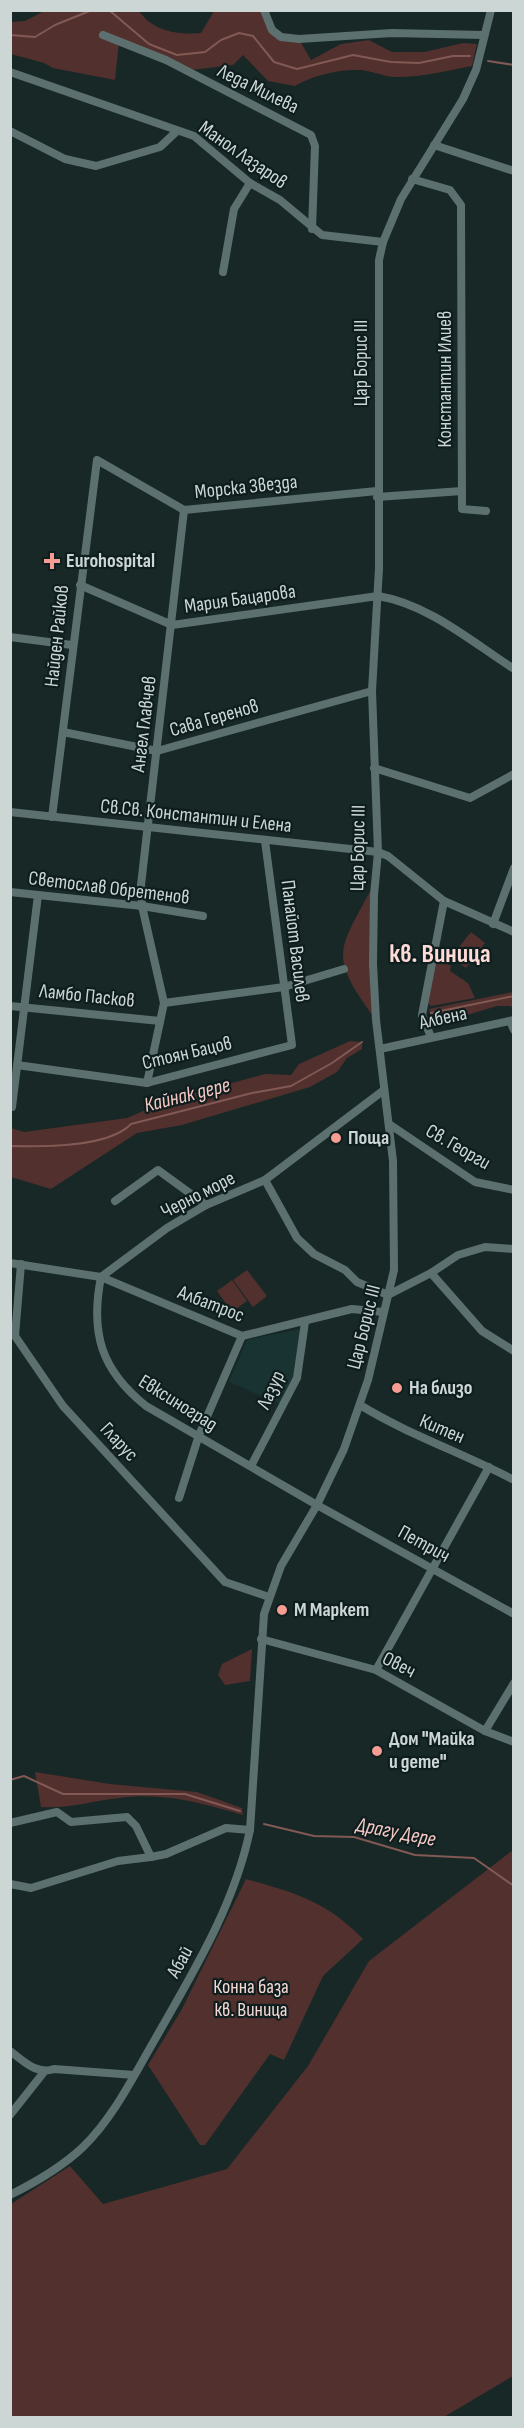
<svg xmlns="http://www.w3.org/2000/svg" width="524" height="2428" font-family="'Sofia Sans Condensed',sans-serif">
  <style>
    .built { fill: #193332 }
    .green { fill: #51302d }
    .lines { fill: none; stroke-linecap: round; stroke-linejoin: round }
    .stream { stroke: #825954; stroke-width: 2 }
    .minor { stroke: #5c716f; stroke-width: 8 }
    .poi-dot { fill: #f59c93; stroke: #0e1e1e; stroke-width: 2 }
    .labels { text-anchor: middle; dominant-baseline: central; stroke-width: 4.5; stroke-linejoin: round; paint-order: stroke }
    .street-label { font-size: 20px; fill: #ccd6d5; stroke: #0e1e1e }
    .poi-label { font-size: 20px; font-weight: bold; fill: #ccd6d5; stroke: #0e1e1e; text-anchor: start }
    .park-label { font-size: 20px; fill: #f5d7d3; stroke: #0e1e1e }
    .water-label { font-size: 21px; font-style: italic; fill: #f6c9c4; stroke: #0e1e1e }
    .district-label { font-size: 26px; font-weight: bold; fill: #fedbd6; stroke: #0e1e1e }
  </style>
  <rect width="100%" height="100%" fill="#172827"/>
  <path class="built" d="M300,1329L294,1376L280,1404L229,1382L247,1340Z"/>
  <g class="green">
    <path d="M44,11H139C153,31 176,35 201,33L214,11H264L272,30L299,39L311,60L341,44L369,40L392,52H424L463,43L477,44L472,66C446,71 419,78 393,77C383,76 372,71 361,70C340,69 313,75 295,86L268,81L243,55L233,65L183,71L119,42L115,80L53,68L44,63L11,54L10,22L25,21Z"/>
    <path d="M375,882L376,1020C326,953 339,951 375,882Z"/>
    <path d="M471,932L485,943L466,968L451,957Z"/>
    <path d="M436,957L451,966L450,971L468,983L475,998L431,1006L427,1002Z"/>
    <path d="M513,992V1010L511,1006H497L447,1021L445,1018L432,1020L429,1009Z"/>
    <path d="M350,1041L362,1042V1049L347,1058L337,1072L310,1087L182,1125L137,1133L51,1189L11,1177V1128L24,1132L127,1118L166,1101L265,1074L291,1075L299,1064Z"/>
    <path d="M247,1270L267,1296L253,1307L233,1280Z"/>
    <path d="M232,1280L247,1301L232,1312L217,1291Z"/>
    <path d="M252,1649L250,1681L225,1685L218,1675L222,1664Z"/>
    <path d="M35,1772L110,1784L197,1792L242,1808L243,1815C201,1803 163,1792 119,1798C92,1801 69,1809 41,1807Z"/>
    <path d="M513,1850V2376L444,2417H11V2204L70,2166L103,2204L227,2169L308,2066L369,1961Z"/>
    <path d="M246,1879C296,1893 326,1901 363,1939L323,1976L284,2060L270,2054L205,2145H200L148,2065L182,2009Z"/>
  </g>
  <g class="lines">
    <g class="stream">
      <path d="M109,10L149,44L177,55L205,52L221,40L239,33L253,36L274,62L297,69L353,55L391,62L419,63L453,56H470"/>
      <path d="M10,35L35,37L55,25L92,10"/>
      <path d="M488,61L514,65"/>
      <path d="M431,1013L514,996"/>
      <path d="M10,1146C42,1147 108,1148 131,1124L252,1093L291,1086L332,1063L362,1042"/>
      <path d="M10,1780L24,1776L63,1794H185L240,1811"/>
      <path d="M264,1824L314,1836L354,1837L415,1855L474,1858L514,1886"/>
    </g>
    <g class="minor">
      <path d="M264,10L272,30L281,37L299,39L392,33L484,35"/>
      <path d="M103,35L166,60L311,135L315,146L312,229"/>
      <path d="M10,72L194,136L250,183L280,200L322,235L383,242"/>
      <path d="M10,131L65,159L96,166L160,147L177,131"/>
      <path d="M434,145L514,171"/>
      <path d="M412,179L450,190L461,205L462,509L486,511"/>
      <path d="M223,272L234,209L250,183"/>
      <path d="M377,497L462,491"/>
      <path d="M80,585L172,625L378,596C428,604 472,642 514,669"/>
      <path d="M10,637L72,645"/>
      <path d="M63,732L157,751L372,691"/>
      <path d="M374,768L470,798L514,774"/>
      <path d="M10,812L378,852L388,856L444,901L514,932"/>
      <path d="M52,817L97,460L184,510L377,491"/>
      <path d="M10,892L142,906L203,916"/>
      <path d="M493,924L514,868"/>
      <path d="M164,1003L284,987L344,969"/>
      <path d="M10,1006L160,1021"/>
      <path d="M510,1021L514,1030"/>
      <path d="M431,1037L422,1015L444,901"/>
      <path d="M380,1049L514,1020"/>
      <path d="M17,1065L147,1083L292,1045L265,841"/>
      <path d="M147,1083L164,1003L142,906L141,885L184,510"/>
      <path d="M12,1107L38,895"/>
      <path d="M389,1124L475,1182L514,1190"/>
      <path d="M265,1180L297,1238L314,1254L345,1270L357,1282L388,1295"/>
      <path d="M115,1201L158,1170L206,1205"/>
      <path d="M10,1263L101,1277L242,1336L352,1309L383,1312"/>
      <path d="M21,1264L15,1336L63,1406L225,1582L269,1597"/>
      <path d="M431,1273L482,1331L514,1351"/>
      <path d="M101,1277C90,1333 101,1370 146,1406L317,1505L514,1614"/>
      <path d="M101,1277L167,1228L206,1205L265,1180L384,1090"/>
      <path d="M388,1295L431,1273L458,1255L485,1247L514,1249"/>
      <path d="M360,1405C409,1435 463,1453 514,1480"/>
      <path d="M251,1466L297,1378L305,1322"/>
      <path d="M179,1498L199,1435L242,1336"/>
      <path d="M261,1639L376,1670L485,1731L514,1742"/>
      <path d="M376,1670L489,1467"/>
      <path d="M485,1731L514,1683"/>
      <path d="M10,1823L57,1812L71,1822L127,1817L136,1826L151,1857L166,1854L226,1828L250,1830"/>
      <path d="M10,1884L31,1888L118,1861L151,1857"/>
      <path d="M10,2051C24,2061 36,2075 54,2069L134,2075"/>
      <path d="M10,2115L44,2072"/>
      <path d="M10,2195C36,2182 62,2167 83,2147C113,2118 133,2077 154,2041C192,1974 234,1907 250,1830L264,1614L281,1566L317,1505L344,1449L368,1380L394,1270L393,1161L376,1020L373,964L374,895L378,852L372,691L379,568V260L383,242L401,199L463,99L476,70L491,10"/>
    </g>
  </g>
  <g class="poi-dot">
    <path d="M49 552h6v6h6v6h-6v6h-6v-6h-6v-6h6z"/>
    <circle cx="336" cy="1138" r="6"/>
    <circle cx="397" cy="1388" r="6"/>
    <circle cx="282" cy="1610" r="6"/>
    <circle cx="377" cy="1751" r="6"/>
  </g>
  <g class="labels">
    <g class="street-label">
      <text transform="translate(258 89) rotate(26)">Леда Милева</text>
      <text transform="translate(243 155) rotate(35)">Манол Лазаров</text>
      <text transform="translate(361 363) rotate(-90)">Цар Борис III</text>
      <text transform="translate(445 379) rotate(-90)">Константин Илиев</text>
      <text transform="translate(246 487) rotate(-6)">Морска Звезда</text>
      <text transform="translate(240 599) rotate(-8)">Мария Бацарова</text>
      <text transform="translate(57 636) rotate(-84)">Найден Райков</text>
      <text transform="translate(214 718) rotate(-16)">Сава Геренов</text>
      <text transform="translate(144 724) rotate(-83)">Ангел Главчев</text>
      <text transform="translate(196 816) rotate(6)">Св.Св. Константин и Елена</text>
      <text transform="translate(358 848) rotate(-89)">Цар Борис III</text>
      <text transform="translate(109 888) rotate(7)">Светослав Обретенов</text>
      <text transform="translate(295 941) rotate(83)">Панайот Василев</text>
      <text transform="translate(87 996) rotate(6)">Ламбо Пасков</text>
      <text transform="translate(443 1018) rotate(-12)">Албена</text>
      <text transform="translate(187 1053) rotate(-13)">Стоян Бацов</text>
      <text transform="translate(458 1147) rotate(30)">Св. Георги</text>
      <text transform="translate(198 1195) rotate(-27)">Черно море</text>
      <text transform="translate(211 1304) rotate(21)">Албатрос</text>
      <text transform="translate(364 1327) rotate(-76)">Цар Борис III</text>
      <text transform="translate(271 1390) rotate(-65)">Лазур</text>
      <text transform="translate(178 1403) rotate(32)">Евксиноград</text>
      <text transform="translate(442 1429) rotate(23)">Китен</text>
      <text transform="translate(119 1442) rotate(47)">Гларус</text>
      <text transform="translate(424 1544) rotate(29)">Петрич</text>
      <text transform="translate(399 1665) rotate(27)">Овеч</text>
      <text transform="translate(180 1962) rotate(-61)">Абай</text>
    </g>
    <g class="poi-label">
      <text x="66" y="561">Eurohospital</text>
      <text x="348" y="1138">Поща</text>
      <text x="409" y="1388">На близо</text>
      <text x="294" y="1610">М Маркет</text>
      <text x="389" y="1739">Дом "Майка<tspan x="389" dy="23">и дете"</tspan></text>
    </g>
    <g class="park-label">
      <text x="251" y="1987">Конна база<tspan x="251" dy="23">кв. Виница</tspan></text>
    </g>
    <g class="water-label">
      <text transform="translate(187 1095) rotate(-14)">Кайнак дере</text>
      <text transform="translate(396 1832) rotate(11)">Драгу Дере</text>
    </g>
    <g class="district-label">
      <text x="440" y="954">кв. Виница</text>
    </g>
  </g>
  <rect width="524" height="2428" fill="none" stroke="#ccd6d5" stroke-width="24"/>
</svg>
